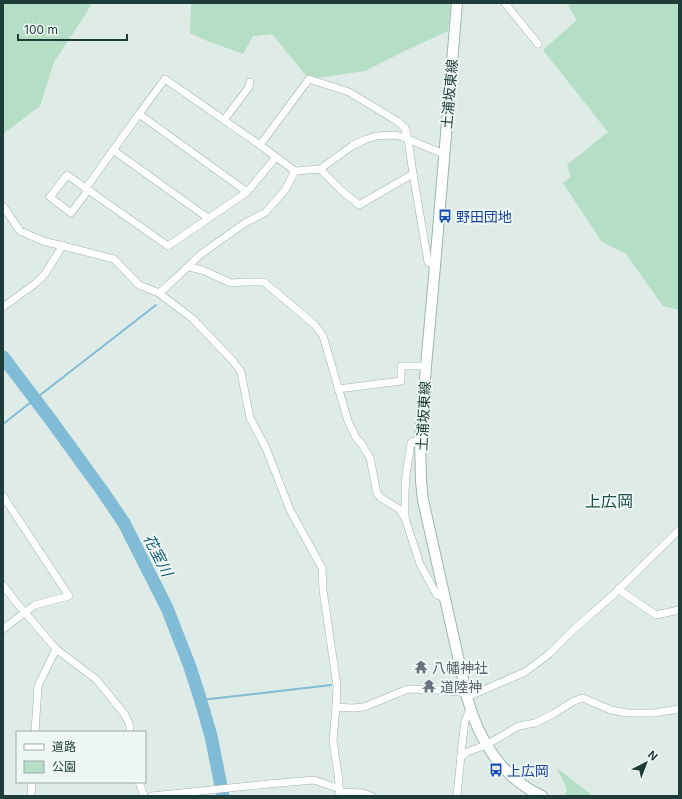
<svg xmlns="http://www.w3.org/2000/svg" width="682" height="799" font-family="Inter,'Noto Sans JP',sans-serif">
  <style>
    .green { fill: #b4dec5 }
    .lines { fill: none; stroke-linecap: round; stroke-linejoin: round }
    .stream { stroke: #80bcd5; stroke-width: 2 }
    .river { stroke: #80bcd5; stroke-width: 13 }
    .street-casing { stroke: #a1b3af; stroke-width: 8 }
    .secondary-casing { stroke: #9cb7b1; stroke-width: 12 }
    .street { stroke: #fff; stroke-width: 7 }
    .secondary { stroke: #fff; stroke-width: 10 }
    .labels { text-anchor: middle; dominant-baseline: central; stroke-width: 4; stroke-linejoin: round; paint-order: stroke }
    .street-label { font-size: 14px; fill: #1e3c38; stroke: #eef7f4 }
    .transit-label { font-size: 14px; fill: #164399; stroke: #eef7f4; text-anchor: start }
    .worship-label { font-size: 14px; fill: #5b616d; stroke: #eef7f4; text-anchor: start }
    .water-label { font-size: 15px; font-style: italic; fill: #145c7c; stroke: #eef7f4 }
    .quarter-label { font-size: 16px; fill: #194f49; stroke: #eef7f4 }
  </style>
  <rect width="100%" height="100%" fill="#deebe7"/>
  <g class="green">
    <path d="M3,3H92L85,15L54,62L40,106L3,134Z"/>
    <path d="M191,3H451L448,31L409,49L365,71L309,79L272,34L253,36L243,54L205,40L190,33Z"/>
    <path d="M572,3H679V310L663,306L626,254L602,242L563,183L571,177L567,165L608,132L543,50L577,20L568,6Z"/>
    <path d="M557,768L593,796H564L567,790Z"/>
  </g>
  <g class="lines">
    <g class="stream">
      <path d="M3,424L35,399L156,305"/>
      <path d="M201,700L331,685"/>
    </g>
    <path class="river" d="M3,357L53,423L103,492L124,523L167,608L190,667L200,698L211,736L223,796"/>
    <g class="street-casing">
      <g id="street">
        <path d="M505,3L538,44"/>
        <path d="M139,114L86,188V193L71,213L50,197L67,175L168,246L247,192L276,157L260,145L165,79L139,114"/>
        <path d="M139,114L247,192"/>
        <path d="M224,120L249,87L250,82"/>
        <path d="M260,145L309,79L349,92L397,121L405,128L408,139L413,174L428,262L435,266"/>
        <path d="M113,150L208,218"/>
        <path d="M276,157L295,171L320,169L352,146L364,140L376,136L393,135L400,136L444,154"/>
        <path d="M320,169L342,191L359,205L413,174"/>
        <path d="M3,206L20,231L43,241L114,259L139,285L159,293L193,319L233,361L241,372L250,418L266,448L290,510L322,568L323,590L337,686L336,707L333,740L335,755L338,773L340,796"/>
        <path d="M189,267L202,270L231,283L244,282H264L315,325L323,336L348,421L356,438L361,443L370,458L377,493L381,498L399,509L405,518L420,564L437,595L445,598"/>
        <path d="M159,293L174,280L201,254L245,223L266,212L285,190L295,171"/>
        <path d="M3,307L36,283L45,274L63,245"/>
        <path d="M338,389L401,381V366H426"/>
        <path d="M3,496L69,596L35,605L3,629"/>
        <path d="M405,518V491L406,475L411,443L414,441L420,439"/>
        <path d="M3,585L16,602L56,649L97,680L125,715L130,726V732"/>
        <path d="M618,589L656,615L679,610"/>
        <path d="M467,697L525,672L549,654L572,631L613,595L679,530"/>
        <path d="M336,707L352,708L364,707L408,689L442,690L466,693"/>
        <path d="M35,732L38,686L56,649"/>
        <path d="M460,758L467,752L486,745L519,726L535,723L553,714L574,701L583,698L611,710L627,713H654L679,709"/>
        <path d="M139,782L144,796"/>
        <path d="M340,792L363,793L371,796"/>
        <path d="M31,796L32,782"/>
        <path d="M152,796L268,784L314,780L340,789"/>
        <path d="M457,796L462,745L465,721L470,709"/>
      </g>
    </g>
    <g class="secondary-casing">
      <path id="secondary" d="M457,3L435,266L426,366L420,439L421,481L423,500L467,697C478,739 502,778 542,796"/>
    </g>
    <use href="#street" class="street"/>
    <use href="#secondary" class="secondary"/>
  </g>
  <defs>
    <g id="bus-bare" transform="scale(1.08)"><path d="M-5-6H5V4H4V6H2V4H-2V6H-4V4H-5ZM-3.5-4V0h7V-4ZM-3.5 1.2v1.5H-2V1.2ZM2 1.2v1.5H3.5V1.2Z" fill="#1a4fb4" stroke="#eef7f4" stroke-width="2.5" paint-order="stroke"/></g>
    <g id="temple-bare" transform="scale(1.08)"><path d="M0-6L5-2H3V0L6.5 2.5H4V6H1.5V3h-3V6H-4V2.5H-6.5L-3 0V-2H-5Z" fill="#6b7280" stroke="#eef7f4" stroke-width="2.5" paint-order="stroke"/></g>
  </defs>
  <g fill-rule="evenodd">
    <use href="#bus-bare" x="445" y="216"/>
    <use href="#temple-bare" x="421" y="667"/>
    <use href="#temple-bare" x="429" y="686"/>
    <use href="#bus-bare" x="496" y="770"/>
  </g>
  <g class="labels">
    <g class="street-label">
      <text transform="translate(449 94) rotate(-85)">土浦坂東線</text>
      <text transform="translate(423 416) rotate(-87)">土浦坂東線</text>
    </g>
    <g class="transit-label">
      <text x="456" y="216">野田団地</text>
      <text x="507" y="770">上広岡</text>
    </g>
    <g class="worship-label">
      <text x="432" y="667">八幡神社</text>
      <text x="440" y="686">道陸神</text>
    </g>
    <g class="water-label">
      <text transform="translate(158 555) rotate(63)">花室川</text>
    </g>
    <g class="quarter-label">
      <text x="609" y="501">上広岡</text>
    </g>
  </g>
  <rect width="682" height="799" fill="none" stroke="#1e3c38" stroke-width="8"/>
  <rect x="16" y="731" width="130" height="52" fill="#eef7f4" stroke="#9baca9"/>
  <rect x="24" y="744" width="20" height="6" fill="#ffffff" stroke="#9baca9"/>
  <text x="52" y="751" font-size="12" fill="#1e3c38">道路</text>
  <rect x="24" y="761" width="20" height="12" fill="#b4dec5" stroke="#9baca9"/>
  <text x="52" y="771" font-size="12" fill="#1e3c38">公園</text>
  <g transform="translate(646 763) rotate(42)" stroke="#eef7f4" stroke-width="3" paint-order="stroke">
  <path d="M0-3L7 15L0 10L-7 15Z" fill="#1e3c38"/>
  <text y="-6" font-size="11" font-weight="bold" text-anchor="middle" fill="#1e3c38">N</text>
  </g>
  <path d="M18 34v6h109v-6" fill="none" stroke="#1e3c38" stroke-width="2"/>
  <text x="24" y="34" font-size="12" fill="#1e3c38" stroke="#eef7f4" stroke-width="3" paint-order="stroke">100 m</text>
</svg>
